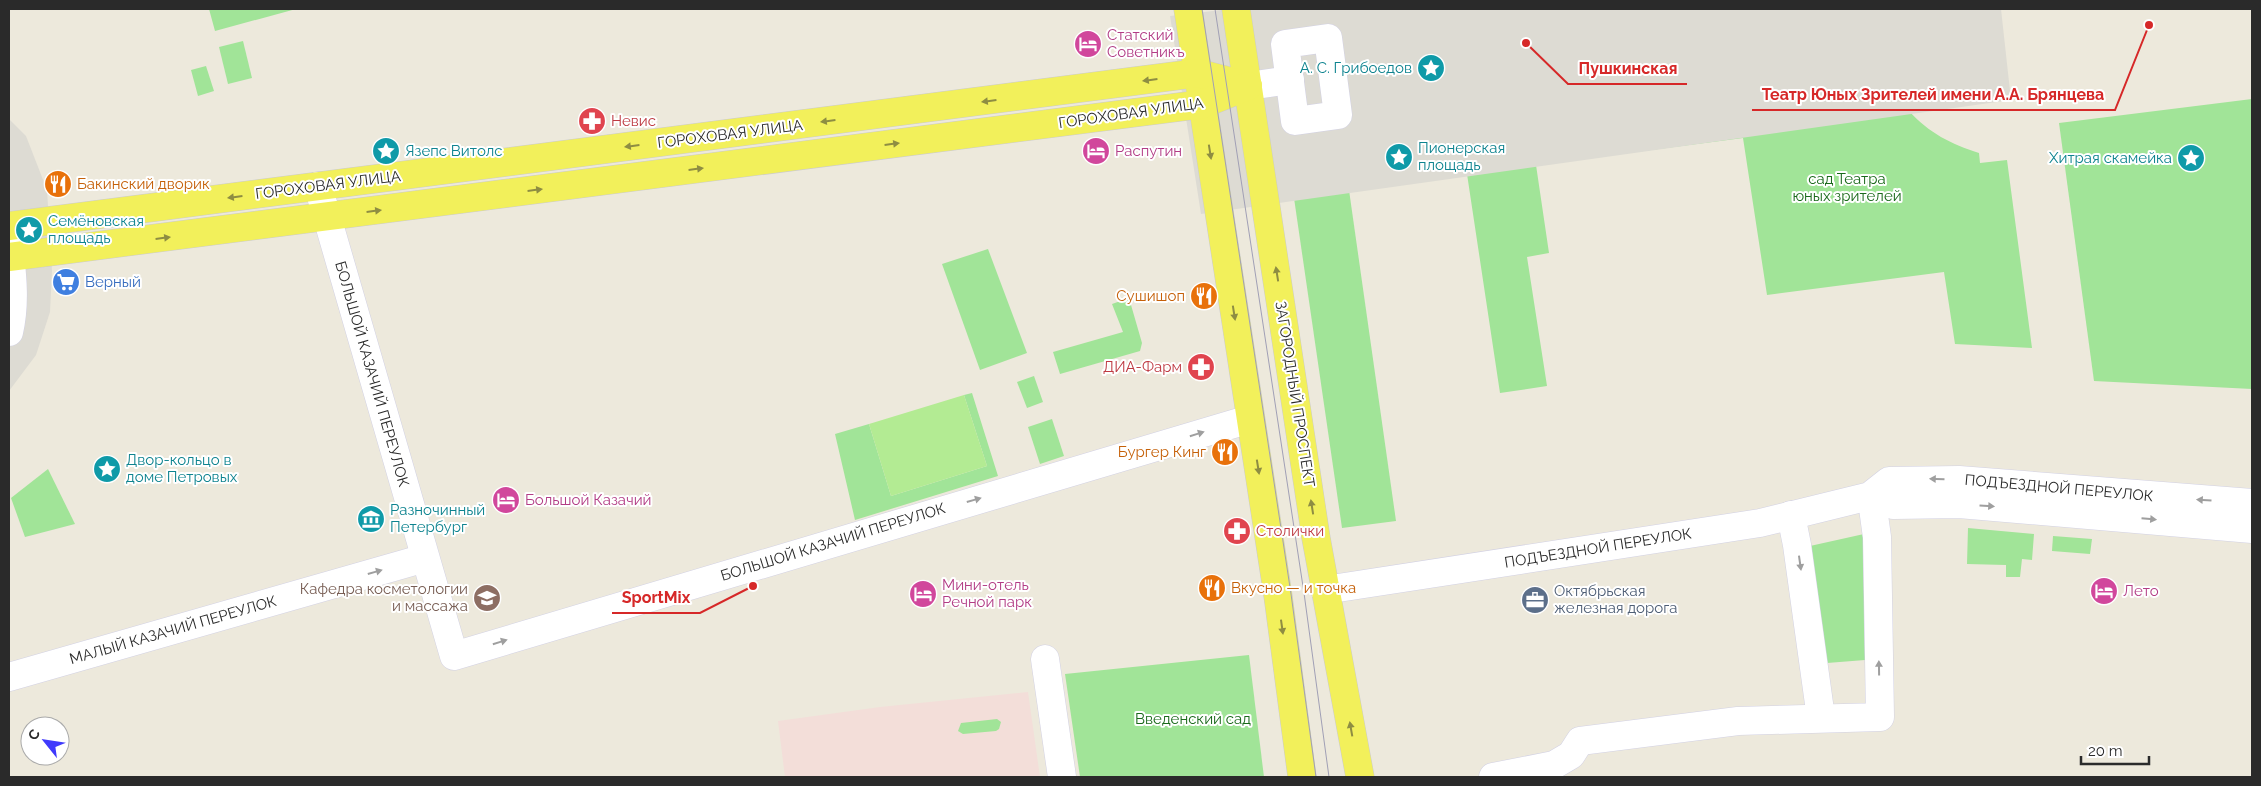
<svg xmlns="http://www.w3.org/2000/svg" width="2261" height="786" font-family="Raleway,sans-serif">
  <style>
    .medical { fill: #f3ded9 }
    .green { fill: #a1e498 }
    .pitch { fill: #b3eb93 }
    .plaza { fill: #dddbd3 }
    .lines { fill: none; stroke-linecap: round; stroke-linejoin: round }
    .minor-casing { stroke: #d2d1e3; stroke-width: 29 }
    .major-casing { stroke: #ccc; stroke-width: 29 }
    .minor { stroke: #fff; stroke-width: 28 }
    .major { stroke: #f2f05b; stroke-width: 28 }
    .tram { stroke: #a09fb5; stroke-width: 1 }
    .oneway { fill: #8e8d42 }
    .oneway2 { fill: #9f9f9f }
    .labels { text-anchor: middle; dominant-baseline: central; stroke-width: 4; stroke-linejoin: round; paint-order: stroke }
    .hotel-label { font-size: 15px; fill: #b23c85; stroke: #fff; text-anchor: start }
    .culture-label { font-size: 15px; fill: #0d838f; stroke: #fff; text-anchor: start }
    .street-label { font-size: 15px; fill: #2a2a2a; stroke: #fff }
    .health-label { font-size: 15px; fill: #be3a42; stroke: #fff; text-anchor: start }
    .park-label { font-size: 15px; fill: #19691a; stroke: #fff }
    .food-label { font-size: 15px; fill: #c56008; stroke: #fff; text-anchor: start }
    .shop-label { font-size: 15px; fill: #366cbe; stroke: #fff; text-anchor: start }
    .education-label { font-size: 15px; fill: #785e54; stroke: #fff; text-anchor: end }
    .service-label { font-size: 15px; fill: #4e5e75; stroke: #fff; text-anchor: start }
    .leader { fill: none; stroke: #d62828; stroke-width: 2 }
    .callout-dot { fill: #d62828; stroke: #fff; stroke-width: 2 }
    .callout-label { font-size: 16px; text-anchor: middle; font-weight: bold; fill: #d62828; stroke: #fff; stroke-width: 4; stroke-linejoin: round; paint-order: stroke }
  </style>
  <rect width="100%" height="100%" fill="#ede9dc"/>
  <path class="medical" d="M1028,692L1040,777H785L778,721L880,707Z"/>
  <g class="green">
    <path d="M209,9H296L215,31Z"/>
    <path d="M243,41L252,78L228,84L219,47Z"/>
    <path d="M206,66L214,91L198,96L191,70Z"/>
    <path d="M2252,99V389L2094,381L2059,123Z"/>
    <path d="M1909,111C1929,133 1951,144 1979,153L1980,163L2007,160L2032,348L1955,344L1944,272L1767,295L1743,138L1536,165L1549,253L1527,257L1547,386L1500,393L1467,174Z"/>
    <path d="M1348,183L1396,521L1342,528L1294,198Z"/>
    <path d="M988,249L1027,353L980,370L942,264Z"/>
    <path d="M1129,298L1142,343L1140,351L1060,374L1053,352L1123,332L1112,304Z"/>
    <path d="M1034,376L1043,402L1027,408L1017,382Z"/>
    <path d="M972,393L998,476L855,520L835,434L869,424L891,496L987,466L964,395Z"/>
    <path d="M1052,419L1064,456L1040,464L1028,427Z"/>
    <path d="M48,469L75,524L25,537L11,498Z"/>
    <path d="M1968,528L2034,534L2032,560L2022,559L2020,577H2006V565L1967,564Z"/>
    <path d="M1864,534L1865,660L1827,663L1810,546Z"/>
    <path d="M2053,536L2092,539L2090,554L2052,551Z"/>
    <path d="M1249,655L1264,777H1080L1065,674Z"/>
    <path d="M997,719L1001,722L999,729L996,731L963,734L958,731L961,723Z"/>
  </g>
  <path class="pitch" d="M964,395L987,466L891,496L869,424Z"/>
  <g class="plaza">
    <path d="M1230,9H2001L2011,100L1201,214L1170,16Z"/>
    <path d="M9,119L26,136L47,190L52,271L50,312L36,355L9,391Z"/>
  </g>
  <g class="lines">
    <g class="minor-casing">
      <g id="minor">
        <path d="M1328,38L1338,115L1295,121L1285,44Z"/>
        <path d="M1248,86L1290,80"/>
        <path d="M318,186L454,656L1250,419"/>
        <path d="M9,243C12,273 16,302 9,332"/>
        <path d="M1870,496L1893,505L1959,504L2252,529"/>
        <path d="M1791,515L1797,545L1821,718"/>
        <path d="M1325,590L1760,523L1870,496L1889,481L1959,480L2252,503"/>
        <path d="M1045,659L1062,777"/>
        <path d="M9,677L425,558"/>
        <path d="M1493,777L1554,765L1571,755L1580,741L1738,721L1880,717L1877,537L1873,508"/>
      </g>
    </g>
    <g class="major-casing">
      <g id="major">
        <path d="M1188,9L1278,596L1302,777"/>
        <path d="M1236,9L1316,538L1360,777"/>
        <path d="M9,226L1198,73L1248,86"/>
        <path d="M9,257L1203,104L1248,86"/>
      </g>
    </g>
    <use href="#minor" class="minor"/>
    <use href="#major" class="major"/>
    <g class="tram">
      <path d="M1202,9L1291,594L1316,777"/>
      <path d="M1215,9L1304,593L1329,777"/>
    </g>
  </g>
  <defs><path id="oneway-solid" d="M-6-.8H1V-3.2L6.5 0L1 3.2V.8H-6Z" transform="scale(1.25)"/></defs>
  <g class="oneway">
    <use href="#oneway-solid" transform="translate(1150 80) rotate(173)"/>
    <use href="#oneway-solid" transform="translate(989 101) rotate(173)"/>
    <use href="#oneway-solid" transform="translate(828 121) rotate(173)"/>
    <use href="#oneway-solid" transform="translate(892 144) rotate(-7)"/>
    <use href="#oneway-solid" transform="translate(632 146) rotate(173)"/>
    <use href="#oneway-solid" transform="translate(1210 152) rotate(81)"/>
    <use href="#oneway-solid" transform="translate(696 169) rotate(-7)"/>
    <use href="#oneway-solid" transform="translate(535 190) rotate(-7)"/>
    <use href="#oneway-solid" transform="translate(235 197) rotate(173)"/>
    <use href="#oneway-solid" transform="translate(374 211) rotate(-7)"/>
    <use href="#oneway-solid" transform="translate(163 238) rotate(-7)"/>
    <use href="#oneway-solid" transform="translate(1277 274) rotate(-99)"/>
    <use href="#oneway-solid" transform="translate(1234 313) rotate(81)"/>
    <use href="#oneway-solid" transform="translate(1258 467) rotate(81)"/>
    <use href="#oneway-solid" transform="translate(1312 507) rotate(-99)"/>
    <use href="#oneway-solid" transform="translate(1282 627) rotate(82)"/>
    <use href="#oneway-solid" transform="translate(1351 729) rotate(-100)"/>
  </g>
  <g class="oneway2">
    <use href="#oneway-solid" transform="translate(1197 434) rotate(-17)"/>
    <use href="#oneway-solid" transform="translate(1937 479) rotate(-178)"/>
    <use href="#oneway-solid" transform="translate(974 500) rotate(-16)"/>
    <use href="#oneway-solid" transform="translate(2204 500) rotate(-176)"/>
    <use href="#oneway-solid" transform="translate(1987 506) rotate(4)"/>
    <use href="#oneway-solid" transform="translate(2149 519) rotate(5)"/>
    <use href="#oneway-solid" transform="translate(1800 563) rotate(82)"/>
    <use href="#oneway-solid" transform="translate(375 572) rotate(-16)"/>
    <use href="#oneway-solid" transform="translate(500 642) rotate(-17)"/>
    <use href="#oneway-solid" transform="translate(1879 668) rotate(-91)"/>
  </g>
  <defs>
    <g id="hotel-disc" transform="scale(1.4375)"><circle r="9.5" fill="#d1479c" stroke="#fff"/><path d="M-6-4.5h1.5V1H6V5H4.5V3h-9V5H-6ZM-4 0a1.8 1.8 0 1 1 3.6 0ZM.5 0V-2.5h3Q6-2.5 6 0Z" fill="#fff"/></g>
    <g id="sight-disc" transform="scale(1.4375)"><circle r="9.5" fill="#0f9aa8" stroke="#fff"/><path d="M0-6L1.8-2.2L6-1.7L2.9 1.2L3.7 5.4L0 3.3L-3.7 5.4L-2.9 1.2L-6-1.7L-1.8-2.2Z" fill="#fff"/></g>
    <g id="pharmacy-disc" transform="scale(1.4375)"><circle r="9.5" fill="#e0444e" stroke="#fff"/><path d="M-2-6h4v4h4v4h-4v4h-4v-4h-4v-4h4Z" fill="#fff"/></g>
    <g id="restaurant-disc" transform="scale(1.4375)"><circle r="9.5" fill="#e8710a" stroke="#fff"/><path d="M-5-6h1v4h1v-4h1v4h1v-4h1v5L-1.5 .5V6h-2V.5L-5-1ZM5-6V6H3V1.5H1.5Q1.5-4 5-6Z" fill="#fff"/></g>
    <g id="supermarket-disc" transform="scale(1.4375)"><circle r="9.5" fill="#3f7fe0" stroke="#fff"/><path d="M-6-5.5h2.5l.6 2H6L4.5 2H-2.5L-4.4-4H-6ZM-1.5 3.2a1.3 1.3 0 1 0 .1 0ZM3 3.2a1.3 1.3 0 1 0 .1 0Z" fill="#fff"/></g>
    <g id="museum-disc" transform="scale(1.4375)"><circle r="9.5" fill="#0f9aa8" stroke="#fff"/><path d="M0-6L6-3V-2H-6V-3ZM-5-1h2V3h-2ZM-1-1h2V3h-2ZM3-1h2V3H3ZM-6 4H6V6H-6Z" fill="#fff"/></g>
    <g id="university-disc" transform="scale(1.4375)"><circle r="9.5" fill="#8d6e63" stroke="#fff"/><path d="M0-5L7-2L0 1L-7-2ZM-4 1L0 2.5L4 1V4Q0 6-4 4Z" fill="#fff"/></g>
    <g id="office-disc" transform="scale(1.4375)"><circle r="9.5" fill="#5c6f8a" stroke="#fff"/><path d="M-6-3h4V-5.5h4V-3h4V5H-6ZM-1-4.5V-3h2v-1.5ZM-6 0V1H6V0Z" fill="#fff"/></g>
  </defs>
  <g fill-rule="evenodd">
    <use href="#hotel-disc" x="1088" y="44"/>
    <use href="#sight-disc" x="1431" y="68"/>
    <use href="#pharmacy-disc" x="592" y="121"/>
    <use href="#sight-disc" x="386" y="151"/>
    <use href="#hotel-disc" x="1096" y="151"/>
    <use href="#sight-disc" x="1399" y="157"/>
    <use href="#sight-disc" x="2191" y="158"/>
    <use href="#restaurant-disc" x="58" y="184"/>
    <use href="#sight-disc" x="29" y="230"/>
    <use href="#supermarket-disc" x="66" y="282"/>
    <use href="#restaurant-disc" x="1204" y="296"/>
    <use href="#pharmacy-disc" x="1201" y="367"/>
    <use href="#restaurant-disc" x="1225" y="452"/>
    <use href="#sight-disc" x="107" y="469"/>
    <use href="#hotel-disc" x="506" y="500"/>
    <use href="#museum-disc" x="371" y="519"/>
    <use href="#pharmacy-disc" x="1237" y="531"/>
    <use href="#restaurant-disc" x="1212" y="588"/>
    <use href="#hotel-disc" x="2104" y="591"/>
    <use href="#hotel-disc" x="923" y="594"/>
    <use href="#university-disc" x="487" y="598"/>
    <use href="#office-disc" x="1535" y="600"/>
  </g>
  <g class="labels">
    <g class="hotel-label">
      <text x="1107" y="35">Статский<tspan x="1107" dy="17">Советникъ</tspan></text>
      <text x="1115" y="151">Распутин</text>
      <text x="525" y="500">Большой Казачий</text>
      <text x="942" y="585">Мини-отель<tspan x="942" dy="17">Речной парк</tspan></text>
      <text x="2123" y="591">Лето</text>
    </g>
    <g class="culture-label">
      <text x="1412" y="68" text-anchor="end">А. С. Грибоедов</text>
      <text x="1418" y="148">Пионерская<tspan x="1418" dy="17">площадь</tspan></text>
      <text x="405" y="151">Язепс Витолс</text>
      <text x="2172" y="158" text-anchor="end">Хитрая скамейка</text>
      <text x="48" y="221">Семёновская<tspan x="48" dy="17">площадь</tspan></text>
      <text x="126" y="460">Двор-кольцо в<tspan x="126" dy="17">доме Петровых</tspan></text>
      <text x="390" y="510">Разночинный<tspan x="390" dy="17">Петербург</tspan></text>
    </g>
    <g class="street-label">
      <text transform="translate(1131 113) rotate(-8)">ГОРОХОВАЯ УЛИЦА</text>
      <text transform="translate(730 134) rotate(-7)">ГОРОХОВАЯ УЛИЦА</text>
      <text transform="translate(328 185) rotate(-7)">ГОРОХОВАЯ УЛИЦА</text>
      <text transform="translate(372 374) rotate(74)">БОЛЬШОЙ КАЗАЧИЙ ПЕРЕУЛОК</text>
      <text transform="translate(1295 394) rotate(81)">ЗАГОРОДНЫЙ ПРОСПЕКТ</text>
      <text transform="translate(2059 488) rotate(5)">ПОДЪЕЗДНОЙ ПЕРЕУЛОК</text>
      <text transform="translate(833 542) rotate(-17)">БОЛЬШОЙ КАЗАЧИЙ ПЕРЕУЛОК</text>
      <text transform="translate(1598 548) rotate(-9)">ПОДЪЕЗДНОЙ ПЕРЕУЛОК</text>
      <text transform="translate(173 630) rotate(-16)">МАЛЫЙ КАЗАЧИЙ ПЕРЕУЛОК</text>
    </g>
    <g class="health-label">
      <text x="611" y="121">Невис</text>
      <text x="1182" y="367" text-anchor="end">ДИА-Фарм</text>
      <text x="1256" y="531">Столички</text>
    </g>
    <g class="park-label">
      <text x="1847" y="179">сад Театра<tspan x="1847" dy="17">юных зрителей</tspan></text>
      <text x="1193" y="719">Введенский сад</text>
    </g>
    <g class="food-label">
      <text x="77" y="184">Бакинский дворик</text>
      <text x="1185" y="296" text-anchor="end">Сушишоп</text>
      <text x="1206" y="452" text-anchor="end">Бургер Кинг</text>
      <text x="1231" y="588">Вкусно — и точка</text>
    </g>
    <g class="shop-label">
      <text x="85" y="282">Верный</text>
    </g>
    <g class="education-label">
      <text x="468" y="589">Кафедра косметологии<tspan x="468" dy="17">и массажа</tspan></text>
    </g>
    <g class="service-label">
      <text x="1554" y="591">Октябрьская<tspan x="1554" dy="17">железная дорога</tspan></text>
    </g>
  </g>
  <path class="leader" d="M1526 43L1568 84H1687M2149 25L2115 110H1752M753 586L700 613H612"/>
  <g class="callout-dot">
    <circle cx="1526" cy="43" r="5"/>
    <circle cx="2149" cy="25" r="5"/>
    <circle cx="753" cy="586" r="5"/>
  </g>
  <g class="callout-label">
    <text x="1628" y="74">Пушкинская</text>
    <text x="1933" y="100">Театр Юных Зрителей имени А.А. Брянцева</text>
    <text x="656" y="603">SportMix</text>
  </g>
  <rect width="2261" height="786" fill="none" stroke="#2a2a2a" stroke-width="20"/>
  <g transform="translate(45 741) rotate(300)"><circle r="24" fill="#ffffff" stroke="#aaaaaa"/>
  <path d="M0-4L9 19L0 12L-9 19Z" fill="#403afc"/>
  <text y="-8" font-size="14" font-weight="bold" text-anchor="middle" fill="#2a2a2a">С</text>
  </g>
  <path d="M2081 756v8h68v-8" fill="none" stroke="#2a2a2a" stroke-width="2.5"/>
  <text x="2088" y="756" font-size="15" fill="#2a2a2a" stroke="#ffffff" stroke-width="4" paint-order="stroke">20 m</text>
</svg>
